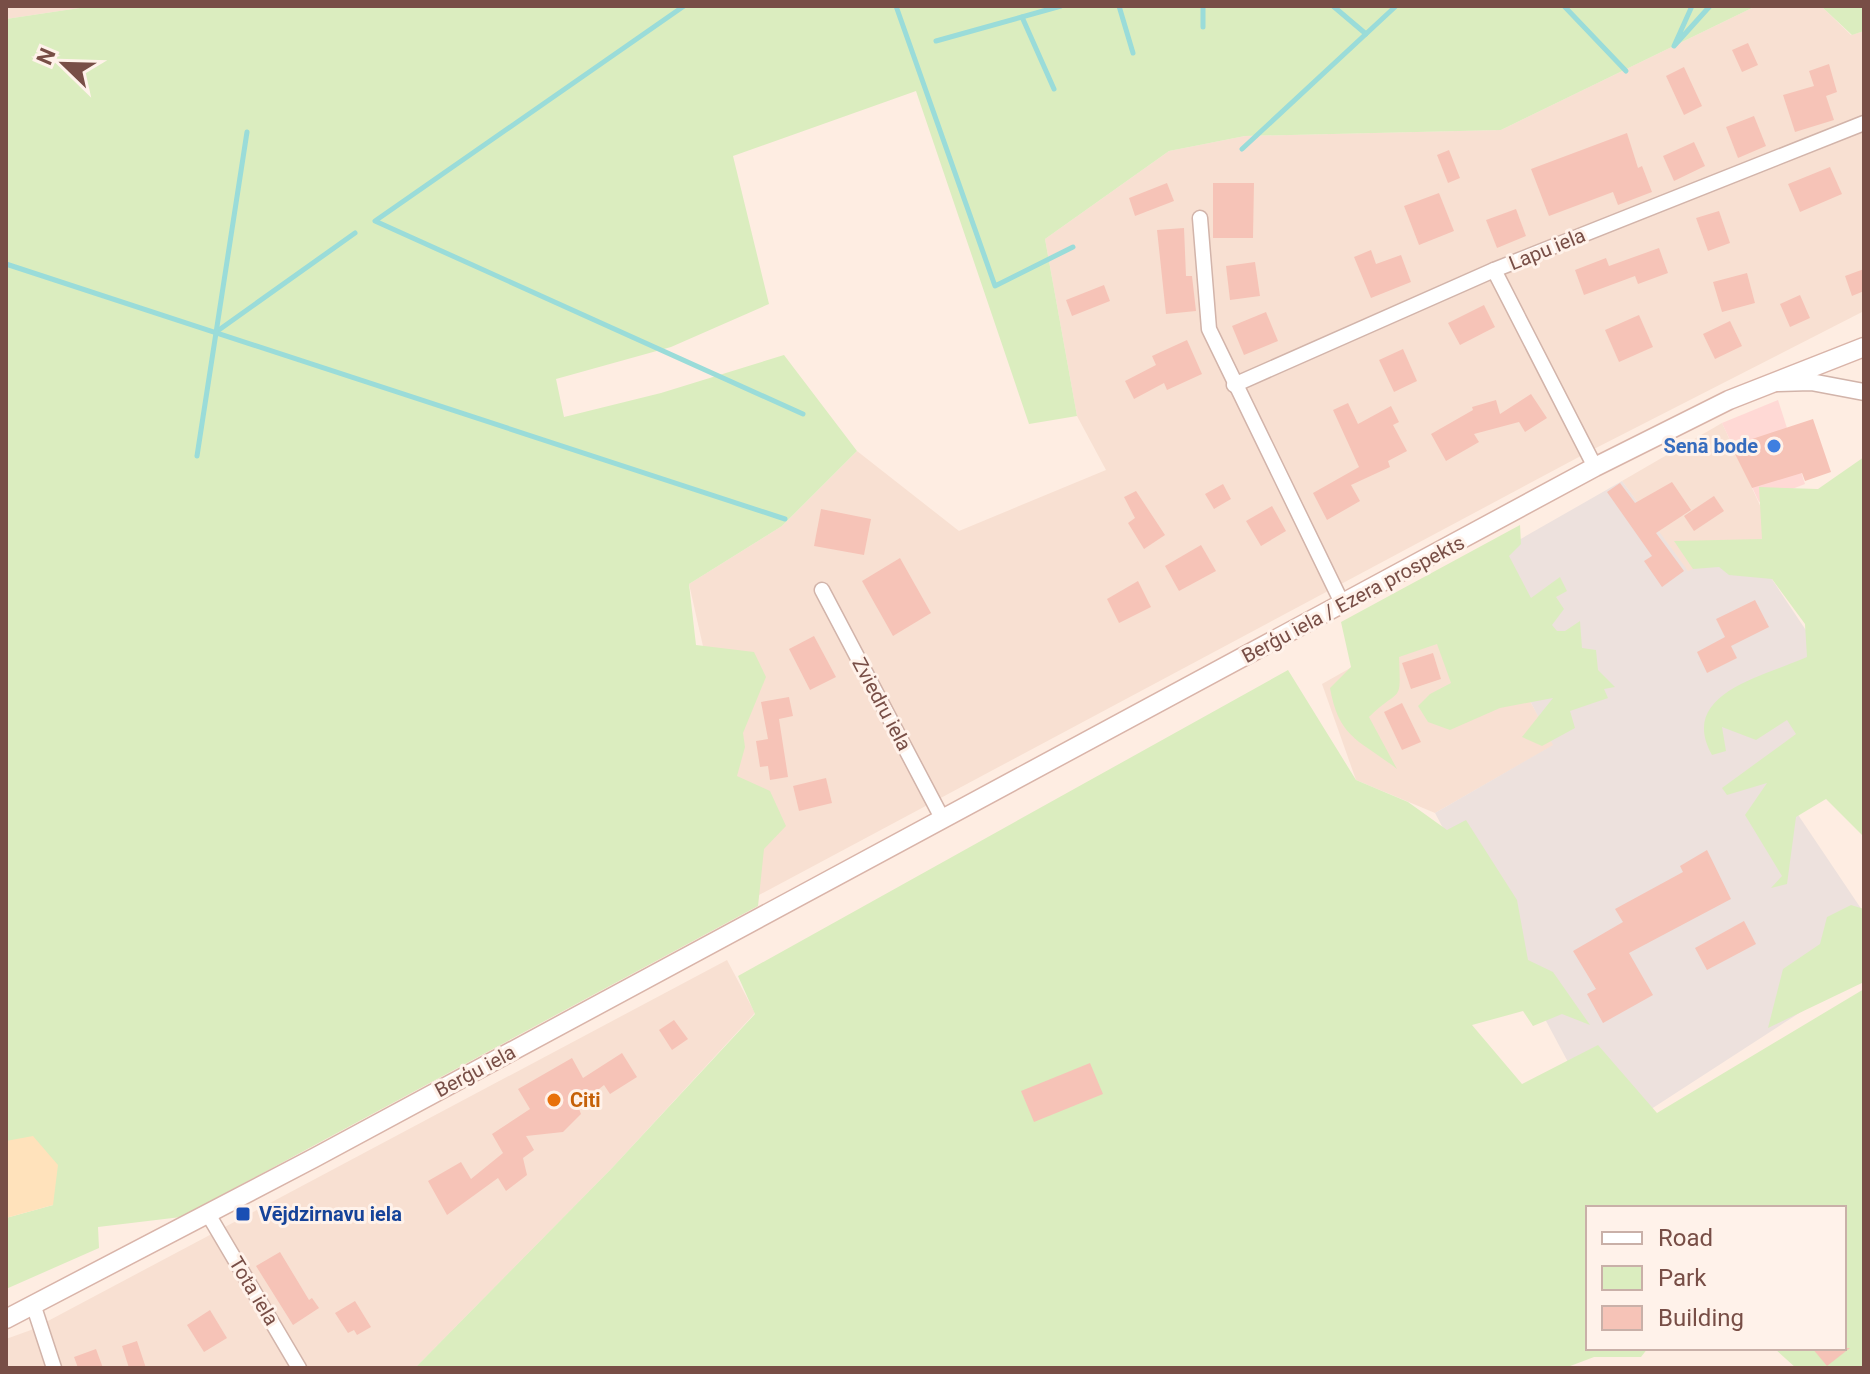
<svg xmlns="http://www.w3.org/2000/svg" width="1870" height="1374" font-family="Roboto,sans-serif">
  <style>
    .residential { fill: #f8e0d2 }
    .commercial { fill: #ffd9d5 }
    .industrial { fill: #ede1dd }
    .green { fill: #dbedbf }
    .sand { fill: #ffe2bb }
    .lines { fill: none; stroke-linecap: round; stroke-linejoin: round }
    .stream { stroke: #9adcd9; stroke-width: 5 }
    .building { fill: #f6c3b7 }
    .minor-casing { stroke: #d2b4aa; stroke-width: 17 }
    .tertiary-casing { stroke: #d2b4aa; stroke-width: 19 }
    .secondary-casing { stroke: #d9b4a9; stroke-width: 21 }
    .minor { stroke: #fff; stroke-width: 14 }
    .tertiary { stroke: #fff; stroke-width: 16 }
    .secondary { stroke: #fff; stroke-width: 18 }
    .shop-dot { fill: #3f7fe0; stroke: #fff2ea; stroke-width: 3 }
    .food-dot { fill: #e8710a; stroke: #fff2ea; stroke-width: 3 }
    .transit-dot { fill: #1a4fb4; stroke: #fff2ea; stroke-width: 3 }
    .labels { text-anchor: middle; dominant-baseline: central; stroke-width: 6; stroke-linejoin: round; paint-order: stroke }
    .street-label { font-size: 20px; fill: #784e46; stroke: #fff2ea }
    .shop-label { font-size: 20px; font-weight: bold; fill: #366cbe; stroke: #fff2ea; text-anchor: end }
    .food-label { font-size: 20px; font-weight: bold; fill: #c56008; stroke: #fff2ea; text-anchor: start }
    .transit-label { font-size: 20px; font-weight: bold; fill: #164399; stroke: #fff2ea; text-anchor: start }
  </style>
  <rect width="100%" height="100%" fill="#feede2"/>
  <g class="residential">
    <path d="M6,6H93L6,19Z"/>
    <path d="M1756,6H1821L1851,35L1864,31V311L1592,450L759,895L689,584L782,526L857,451L959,531L1106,470L1077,416L1045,239L1169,151L1245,136L1501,130Z"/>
    <path d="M1722,423L1775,538L1688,572L1622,481Z"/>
    <path d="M1474,598L1554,745L1435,813L1356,780L1322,684Z"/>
    <path d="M727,960L755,1013L612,1168L415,1368H6V1339L31,1330Z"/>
  </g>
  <path class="commercial" d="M1778,400L1805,484L1759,502L1722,423Z"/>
  <path class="industrial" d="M1622,481L1688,571L1751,548L1864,717L1778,785L1864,913V971L1608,1137L1435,813L1553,745L1463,572Z"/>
  <g class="green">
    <path d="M93,6H1756L1501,130L1245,136L1169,151L1045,239L1077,416L1029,424L916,91L733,156L769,304L671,347L556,379L564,417L661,393L784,355L857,451L782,526L689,584L696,645L754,652L766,677L743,733L745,747L737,776L770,791L786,826L764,849L758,906L181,1217L98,1227L99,1248L6,1289V1218L53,1205L6,1141V19Z"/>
    <path d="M1821,6H1864V31L1852,35Z"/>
    <path d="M1864,457V837L1826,799L1796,817L1787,884L1771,888L1782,876L1745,815L1767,783L1727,795L1722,788L1796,734L1787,720L1756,740L1722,727L1726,751L1712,755C1677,693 1765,676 1807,657L1805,624L1772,579L1729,575L1719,567L1693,569L1674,541L1762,539L1759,487L1818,489Z"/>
    <path d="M1520,525L1521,544L1509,556L1531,598L1560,577L1567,591L1556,597L1564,609L1552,625L1557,631H1565L1580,621L1582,648L1596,650L1598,670L1615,687L1604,689L1608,698L1570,711L1575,728L1542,746L1522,737L1553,698L1500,708L1450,730L1428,722L1418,706L1430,694L1451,683L1437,644L1399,657C1401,706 1401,686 1369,717L1397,769C1360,740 1339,739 1330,688L1351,667L1341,622Z"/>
    <path d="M1288,670L1356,780L1408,802L1447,830L1466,820L1517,900L1528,960L1553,972L1590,1025L1562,1014L1533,1026L1523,1011L1472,1025L1522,1084L1598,1045L1657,1113L1864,989V1368H1796L1774,1348H1844V1208H1588V1348H1648L1641,1357H1594L1565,1368H415L612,1168L755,1014L738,976Z"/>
    <path d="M1851,905L1864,909V982L1768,1028L1783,969L1820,944L1827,917Z"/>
  </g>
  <path class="sand" d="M33,1136L58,1165L53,1205L6,1218V1141Z"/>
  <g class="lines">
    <g class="stream">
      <path d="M684,6L375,221L803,414"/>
      <path d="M896,6L995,286L1073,247"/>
      <path d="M1119,6L1133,53"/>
      <path d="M1203,6V27"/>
      <path d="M1333,6L1366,34"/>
      <path d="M1564,6L1626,71"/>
      <path d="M1692,6L1674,46L1710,6"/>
      <path d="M1022,17L1054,89"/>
      <path d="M936,41L1061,6"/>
      <path d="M1242,149L1396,6"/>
      <path d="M6,264L785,519"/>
      <path d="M216,332L355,233"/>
      <path d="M197,456L247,132"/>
    </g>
  </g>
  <g class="building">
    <path d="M1748,43L1758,65L1742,72L1732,50Z"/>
    <path d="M1829,64L1837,92L1826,96L1834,120L1795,132L1783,95L1814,86L1809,71Z"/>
    <path d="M1684,67L1702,106L1684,115L1666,76Z"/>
    <path d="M1754,116L1766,146L1738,158L1726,127Z"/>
    <path d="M1627,133L1638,168L1642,166L1652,192L1618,205L1613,192L1549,216L1531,169Z"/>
    <path d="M1694,142L1705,166L1674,181L1663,156Z"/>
    <path d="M1449,150L1460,178L1448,183L1437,155Z"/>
    <path d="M1830,167L1842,194L1800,212L1788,184Z"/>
    <path d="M1167,183L1174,201L1135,216L1129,198Z"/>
    <path d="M1213,183H1254L1253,238H1213Z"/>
    <path d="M1439,193L1454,231L1419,245L1404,206Z"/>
    <path d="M1516,209L1526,236L1497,248L1486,220Z"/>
    <path d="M1719,211L1730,243L1708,251L1696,218Z"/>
    <path d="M1184,228L1186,276H1192L1196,311L1166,314L1157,230Z"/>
    <path d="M1659,248L1668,273L1638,284L1635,276L1584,295L1575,270L1606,258L1609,266Z"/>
    <path d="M1371,250L1376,264L1401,255L1411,282L1371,298L1354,257Z"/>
    <path d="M1255,262L1260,296L1230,300L1226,266Z"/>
    <path d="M1864,269V291L1852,296L1845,276Z"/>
    <path d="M1747,273L1755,303L1722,312L1713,282Z"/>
    <path d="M1104,285L1110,301L1072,316L1066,300Z"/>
    <path d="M1800,295L1810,318L1790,327L1780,304Z"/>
    <path d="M1484,305L1495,327L1460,345L1448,323Z"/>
    <path d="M1266,312L1278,341L1244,355L1232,326Z"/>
    <path d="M1639,315L1653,347L1619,362L1605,330Z"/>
    <path d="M1730,321L1742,346L1715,359L1703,334Z"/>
    <path d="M1187,340L1202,374L1167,390L1164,383L1134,399L1125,381L1156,365L1152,356Z"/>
    <path d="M1403,349L1417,381L1394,392L1379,360Z"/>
    <path d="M1531,394L1547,418L1525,432L1519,422L1474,434L1479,442L1446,461L1431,434L1473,410L1472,407L1496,400L1500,414Z"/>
    <path d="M1348,403L1358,424L1391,406L1399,422L1393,425L1407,451L1388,461L1390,467L1351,485L1360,501L1327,520L1313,493L1359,467L1333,410Z"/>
    <path d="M1813,419L1831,472L1805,481L1802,473L1752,488L1731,446Z"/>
    <path d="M1672,482L1691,510L1656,533L1684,571L1662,587L1644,561L1652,556L1607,492L1620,483L1635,503Z"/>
    <path d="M1223,484L1231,499L1214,509L1205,494Z"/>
    <path d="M1136,491L1165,535L1144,549L1128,523L1135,518L1124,497Z"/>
    <path d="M1714,496L1724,511L1694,531L1684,516Z"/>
    <path d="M1272,506L1286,531L1261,546L1246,521Z"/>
    <path d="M821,509L871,519L864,555L814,546Z"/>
    <path d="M1201,545L1216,571L1179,591L1165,566Z"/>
    <path d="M900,558L931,613L893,636L862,581Z"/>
    <path d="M1138,581L1151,607L1119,623L1107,599Z"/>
    <path d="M1755,600L1769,627L1731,646L1737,658L1707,673L1697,652L1725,637L1716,619Z"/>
    <path d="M814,636L836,677L810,690L789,649Z"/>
    <path d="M1433,653L1441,679L1411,689L1402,663Z"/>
    <path d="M789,697L793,716L779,719L788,777L770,780L768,766L760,767L756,741L768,739L761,702Z"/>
    <path d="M1402,703L1421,742L1402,750L1384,712Z"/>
    <path d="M826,778L832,803L799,811L793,786Z"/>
    <path d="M1707,850L1731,899L1629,953L1653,995L1603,1023L1587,994L1596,989L1573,951L1623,922L1615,909L1683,872L1680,866Z"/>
    <path d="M1744,921L1756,944L1707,970L1695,948Z"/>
    <path d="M674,1020L688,1039L672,1050L659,1030Z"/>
    <path d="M622,1053L637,1077L610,1094L604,1085L578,1106L581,1114L563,1132L526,1136L534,1150L523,1158L527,1175L506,1191L498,1178L447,1215L428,1181L461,1162L471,1179L503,1153L492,1134L530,1109L518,1089L572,1058L583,1078Z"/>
    <path d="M1090,1063L1103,1094L1034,1122L1021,1091Z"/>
    <path d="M280,1252L309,1300L312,1298L319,1308L293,1325L256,1266Z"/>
    <path d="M355,1301L371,1327L357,1335L354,1330L348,1333L335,1313Z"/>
    <path d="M210,1310L227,1338L204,1352L187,1325Z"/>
    <path d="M137,1341L146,1368H129L122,1346Z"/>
    <path d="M1812,1348H1850L1827,1366Z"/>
    <path d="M96,1349L103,1368H78L74,1357Z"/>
  </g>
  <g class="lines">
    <g class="minor-casing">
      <g id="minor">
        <path d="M1200,218L1209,329L1343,605"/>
        <path d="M1494,270L1595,467"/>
        <path d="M1234,385L1494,270L1864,123"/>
        <path d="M822,590L942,818"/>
        <path d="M208,1214L299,1368"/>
        <path d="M34,1307L54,1368"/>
      </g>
    </g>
    <g class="tertiary-casing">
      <path id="tertiary" d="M1776,383L1811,382L1864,392"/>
    </g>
    <g class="secondary-casing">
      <path id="secondary" d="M6,1319L314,1158L1595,467L1729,400L1864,347"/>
    </g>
    <use href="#minor" class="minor"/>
    <use href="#tertiary" class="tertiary"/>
    <use href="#secondary" class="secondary"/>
  </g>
  <circle class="shop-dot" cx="1774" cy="446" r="8"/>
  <circle class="food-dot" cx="554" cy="1100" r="8"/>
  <rect class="transit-dot" x="235" y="1206" width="16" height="16" rx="4"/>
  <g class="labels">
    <g class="street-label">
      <text transform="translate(1547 249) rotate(-22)">Lapu iela</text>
      <text transform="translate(1353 599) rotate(-28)">Berģu iela / Ezera prospekts</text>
      <text transform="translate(882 704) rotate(62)">Zviedru iela</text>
      <text transform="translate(475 1071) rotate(-28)">Berģu iela</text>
      <text transform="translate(254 1291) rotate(59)">Tota iela</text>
    </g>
    <g class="shop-label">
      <text x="1758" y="446">Senā bode</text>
    </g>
    <g class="food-label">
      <text x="570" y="1100">Citi</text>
    </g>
    <g class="transit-label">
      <text x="259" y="1214">Vējdzirnavu iela</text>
    </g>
  </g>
  <rect width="1870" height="1374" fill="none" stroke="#784e46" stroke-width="16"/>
  <rect x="1586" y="1206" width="260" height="144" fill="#fff2ea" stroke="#c9b0a8" stroke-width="2"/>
  <rect x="1602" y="1232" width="40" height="12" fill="#ffffff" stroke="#c9b0a8" stroke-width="2"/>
  <text x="1658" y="1246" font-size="24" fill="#784e46">Road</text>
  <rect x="1602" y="1266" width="40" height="24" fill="#dbedbf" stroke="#c9b0a8" stroke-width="2"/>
  <text x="1658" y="1286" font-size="24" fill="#784e46">Park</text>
  <rect x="1602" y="1306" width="40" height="24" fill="#f6c3b7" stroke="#c9b0a8" stroke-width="2"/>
  <text x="1658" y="1326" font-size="24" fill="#784e46">Building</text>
  <g transform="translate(64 64) rotate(293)" stroke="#fff2ea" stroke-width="6" paint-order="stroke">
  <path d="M0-6L14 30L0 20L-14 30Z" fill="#784e46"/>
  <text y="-12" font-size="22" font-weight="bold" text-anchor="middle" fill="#784e46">N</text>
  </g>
</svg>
